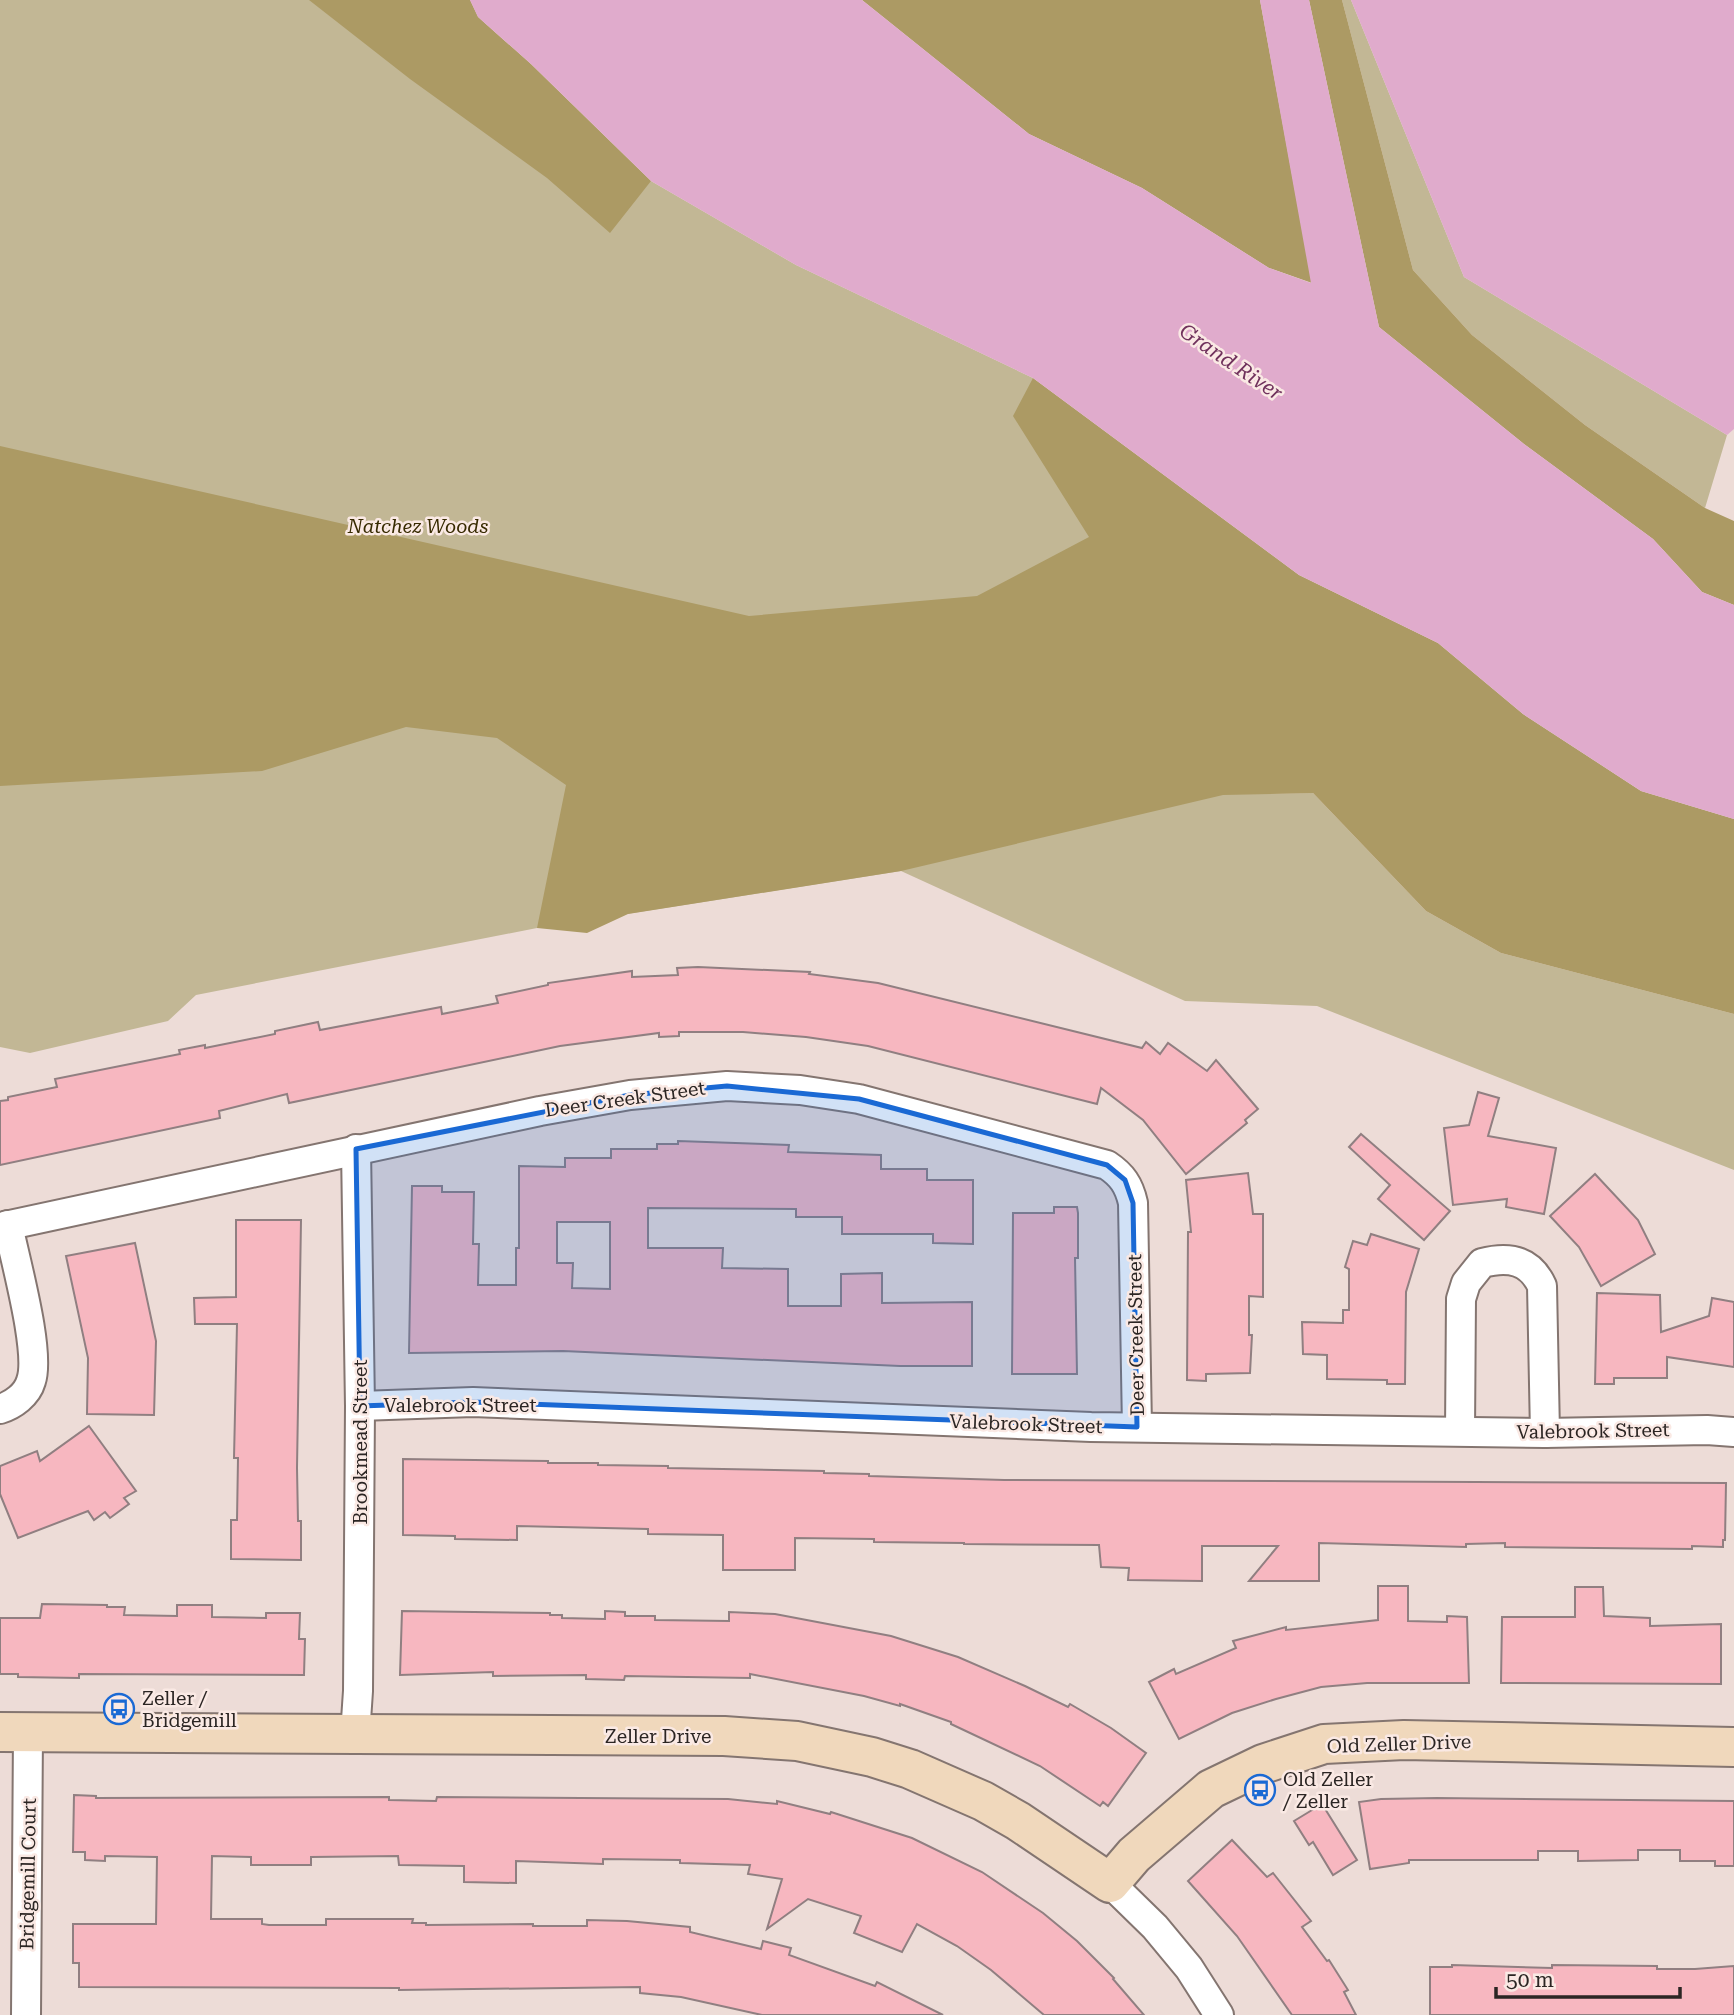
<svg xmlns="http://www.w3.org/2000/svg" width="1734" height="2015" font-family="'Roboto Serif',serif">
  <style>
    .green { fill: #c2b795 }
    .forest { fill: #ac9a64 }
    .water { fill: #e0abcc }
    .building { fill: #f7b7c0; stroke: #907f81; stroke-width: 2; fill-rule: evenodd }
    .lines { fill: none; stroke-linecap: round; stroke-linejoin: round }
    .street-casing { stroke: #847570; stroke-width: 32 }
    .secondary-casing { stroke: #847570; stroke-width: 42 }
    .street { stroke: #fff; stroke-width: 28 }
    .secondary { stroke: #f0d8bc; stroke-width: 38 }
    .marked { fill: #1a69d4; fill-opacity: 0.2; stroke: #1a69d4; stroke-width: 5; stroke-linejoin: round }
    .labels { text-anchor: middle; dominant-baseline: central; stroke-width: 5; stroke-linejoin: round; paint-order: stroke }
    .park-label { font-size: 19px; font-style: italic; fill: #372a00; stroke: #fae9e4 }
    .street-label { font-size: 19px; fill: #2b2523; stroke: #fae9e4 }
    .poi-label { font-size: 19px; fill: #2b2523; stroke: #fae9e4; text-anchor: start }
    .water-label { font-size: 21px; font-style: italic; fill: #70315c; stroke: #fae9e4 }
  </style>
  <rect width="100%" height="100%" fill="#eddcd7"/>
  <g class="green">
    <path d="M0,0H470L478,17L651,181L796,265L1033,378L1241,794L1313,793L1426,911L1501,953L1734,1014V1170L1317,1006L1185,1001L901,871L537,928L196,995L168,1021L30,1053L0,1047Z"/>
    <path d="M1342,0H1351L1464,277L1727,435L1705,508L1585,425L1472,335L1413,270Z"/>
  </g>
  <g class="forest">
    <path d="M309,0H470L478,17L531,64L651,181L610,233L547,178L410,79Z"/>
    <path d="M862,0H1260L1312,283L1269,268L1142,188L1029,134Z"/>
    <path d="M1309,0H1342L1413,270L1472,335L1585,425L1705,508L1734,521V605L1702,592L1653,539L1524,444L1379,327Z"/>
    <path d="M1033,378L1299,575L1438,643L1523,714L1641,791L1734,819V1014L1501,953L1426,911L1313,793L1223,795L901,871L628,914L587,933L537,928L566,785L497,738L406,727L262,771L0,786V446L749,616L977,596L1089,537L1013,416Z"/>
  </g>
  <g class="water">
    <path d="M470,0H862L1029,134L1142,188L1269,268L1311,283L1260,0H1309L1379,327L1524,444L1653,539L1702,592L1734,605V819L1641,791L1523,714L1438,643L1299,575L1033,378L796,265L651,181L531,64L478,17Z"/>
    <path d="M1351,0H1734V429L1727,435L1464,277Z"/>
  </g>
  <g class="building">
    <path d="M698,967L810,972L809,974L878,983L1142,1048L1146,1042L1160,1054L1168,1043L1207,1071L1216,1060L1258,1109L1245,1120L1247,1123L1186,1174L1143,1120L1101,1088L1097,1104L868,1046L806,1037L743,1032H679V1036L659,1037V1033L560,1046L289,1103L287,1094L219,1111L220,1118L0,1165V1101L8,1100V1097L57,1087L55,1079L180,1054L179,1050L205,1045V1048L275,1034V1031L318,1022L320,1030L441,1007L442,1014L498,1003L496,996L548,985V983L632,971V977L678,975L677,968Z"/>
    <path d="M1478,1092L1499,1098L1488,1136L1556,1148L1544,1214L1506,1207L1507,1199L1453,1205L1444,1128L1469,1125Z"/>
    <path d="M1361,1134L1450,1211L1424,1240L1378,1199L1390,1185L1349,1147Z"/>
    <path d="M678,1141L789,1145L788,1152L881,1155V1169H927V1180H973V1244L933,1243V1234H842V1217H796V1209L648,1208V1248H723L722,1268L788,1269V1306H841V1274L882,1273V1303L972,1302V1366H900L563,1351L409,1353L412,1186H442V1192H474L473,1244H479L478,1285H516V1248H519V1166L565,1167V1158H611V1149H657V1144H678ZM557,1222H610V1289L572,1288L573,1263H557Z"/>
    <path d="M1248,1173L1253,1214H1263V1297L1249,1296V1335H1252L1250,1373L1206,1374V1381L1187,1380L1188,1232H1191L1186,1180Z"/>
    <path d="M1595,1174L1638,1220L1655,1254L1601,1286L1579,1247L1550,1216Z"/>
    <path d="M1054,1207H1077L1078,1213V1258H1075L1077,1374H1012L1013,1213H1054Z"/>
    <path d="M236,1220H301L297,1468L298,1521H301V1560L231,1559V1520H237L238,1458H234L237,1324H195L194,1298L236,1297Z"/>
    <path d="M1371,1234L1419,1249L1406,1292L1405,1384H1387V1380L1327,1379V1355L1303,1354L1302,1322L1343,1323V1310H1349V1269L1345,1267L1353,1241L1367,1245Z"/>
    <path d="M135,1243L156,1341L154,1415L87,1414L88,1358L66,1256Z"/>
    <path d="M1597,1293L1660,1295L1661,1332L1709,1316L1712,1298L1734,1302V1367L1667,1357V1378H1614V1384H1595Z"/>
    <path d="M89,1426L136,1491L124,1498L129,1504L110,1518L105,1512L94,1520L88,1511L18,1538L0,1494V1466L37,1451L40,1461Z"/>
    <path d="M403,1459L548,1461V1463H598V1465L668,1466V1468L824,1471V1473L869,1474V1476L1004,1480L1726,1483L1725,1540H1723V1547L1692,1546V1549L1505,1547V1543L1466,1544V1547L1319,1543V1581H1249L1278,1546H1202V1581L1128,1580L1129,1568L1101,1567L1099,1545L964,1544V1543L874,1542V1539L795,1538V1570H723V1535L648,1534V1529L517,1526V1540L455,1539V1536L403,1535Z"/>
    <path d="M1378,1586H1408V1621L1447,1622V1616L1467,1617L1469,1683H1367L1321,1687L1276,1699L1232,1713L1179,1739L1149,1682L1174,1669L1176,1674L1236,1648L1233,1641L1286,1627V1630L1378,1620Z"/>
    <path d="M1575,1587H1603L1604,1616L1650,1618V1626L1721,1624V1684L1501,1683L1502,1617H1575Z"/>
    <path d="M42,1604L107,1605V1607H125L124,1615L177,1616V1605H212V1617L266,1618V1613H300L299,1639H305L304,1675L79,1674V1678L18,1677V1674H0V1618H40Z"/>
    <path d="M402,1611L550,1613V1615H562V1618L605,1619V1611L625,1612V1616H655V1620L729,1621V1612L775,1614L891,1636L958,1657L1025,1686L1068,1707L1070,1704L1111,1728L1146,1753L1108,1806L1103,1802L1100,1806L1040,1766L951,1724V1722L900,1704V1706L864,1696L750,1674V1678L625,1676L624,1680L586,1679V1675L493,1676V1672L400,1675Z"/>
    <path d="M74,1795L96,1796V1798L389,1797V1800L436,1801L437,1797L728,1799L777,1804V1801L830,1814L831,1812L912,1838L982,1872L1043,1913L1077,1941L1114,1978L1113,1979L1144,2015H1044L991,1970L957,1946L917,1924L902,1952L854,1933L861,1916L808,1899L767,1929L782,1879L748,1874L750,1865L680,1863V1860L603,1859V1864L516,1861V1883L464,1882V1866L399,1865L398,1856L311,1857V1865H251V1857L212,1856L211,1919H262V1924L269,1925H326V1919H413L412,1923H426V1925L533,1924V1926H587V1920L627,1921L690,1927V1932L761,1949L763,1941L791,1948L789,1955L875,1986L877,1982L943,2015H762L681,1997L640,1993V1987L399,1990V1988L79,1987V1963H73V1924H156L157,1857L105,1856V1861L85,1860V1852H73Z"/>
    <path d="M1437,1798L1734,1801V1866H1715V1861H1680V1850H1638V1860L1578,1861V1851H1538V1860H1409V1863L1370,1869L1359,1802L1381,1799Z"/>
    <path d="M1322,1804L1357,1860L1333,1875L1313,1842L1309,1845L1294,1821Z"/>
    <path d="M1232,1840L1267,1877L1273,1873L1311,1921L1302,1927L1327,1961L1329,1960L1348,1990L1344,1992L1356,2015H1292L1237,1936L1188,1881Z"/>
    <path d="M1452,1965L1552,1968V1965L1657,1966V1969H1695L1734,1966V2015H1430V1967H1452Z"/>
  </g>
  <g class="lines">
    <g class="street-casing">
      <g id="street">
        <path d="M0,1227L540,1111L630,1095L727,1086L800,1090L859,1099L1107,1165C1122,1175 1129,1185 1133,1203L1137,1427"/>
        <path d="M360,1406L473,1402L1091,1427L1545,1433L1707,1430L1734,1432"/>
        <path d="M0,1409C13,1405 27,1395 31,1381C41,1352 15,1260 8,1225"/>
        <path d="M1460,1431L1461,1299L1466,1283L1482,1263C1509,1256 1530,1260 1542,1286L1545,1433"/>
        <path d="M355,1735L358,1691L360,1406L356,1149"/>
        <path d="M1110,1883L1155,1927L1189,1968L1219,2015"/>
        <path d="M26,2015L28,1732"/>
      </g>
    </g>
    <g class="secondary-casing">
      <path id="secondary" d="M0,1732L724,1736L797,1741L872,1757L910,1769L983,1801L1018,1821L1110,1883L1134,1855L1211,1789L1263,1764L1324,1744L1404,1740L1734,1747"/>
    </g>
    <use href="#street" class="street"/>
    <use href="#secondary" class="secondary"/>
  </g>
  <path class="marked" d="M727,1086L859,1099L1107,1165L1125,1180L1133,1203L1137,1427L473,1402L360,1406L356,1149L630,1095Z"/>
  <defs>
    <g id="bus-ring" transform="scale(1.575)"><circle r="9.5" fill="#fae9e4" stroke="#1a69d4" stroke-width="1.5"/><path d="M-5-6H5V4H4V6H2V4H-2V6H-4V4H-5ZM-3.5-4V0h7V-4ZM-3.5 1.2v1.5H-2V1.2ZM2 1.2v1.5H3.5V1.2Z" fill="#1a69d4"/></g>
  </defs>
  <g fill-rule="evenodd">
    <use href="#bus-ring" x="119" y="1709"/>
    <use href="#bus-ring" x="1260" y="1790"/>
  </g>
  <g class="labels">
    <g class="park-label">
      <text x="418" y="526">Natchez Woods</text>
    </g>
    <g class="street-label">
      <text transform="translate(625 1099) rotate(-8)">Deer Creek Street</text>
      <text transform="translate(1136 1335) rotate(-91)">Deer Creek Street</text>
      <text x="460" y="1405">Valebrook Street</text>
      <text transform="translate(1026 1424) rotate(2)">Valebrook Street</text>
      <text transform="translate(1593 1431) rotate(-1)">Valebrook Street</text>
      <text transform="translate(360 1442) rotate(-90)">Brookmead Street</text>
      <text x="658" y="1736">Zeller Drive</text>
      <text transform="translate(1399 1744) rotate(-2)">Old Zeller Drive</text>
      <text transform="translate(28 1874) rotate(-89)">Bridgemill Court</text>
    </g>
    <g class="poi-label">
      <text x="142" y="1698">Zeller /<tspan x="142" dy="22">Bridgemill</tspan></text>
      <text x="1283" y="1779">Old Zeller<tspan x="1283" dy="22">/ Zeller</tspan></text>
    </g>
    <g class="water-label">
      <text transform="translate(1231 362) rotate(34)">Grand River</text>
    </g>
  </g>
  <path d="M1496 1987v10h184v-10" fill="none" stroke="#2b2523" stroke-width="3.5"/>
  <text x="1506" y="1987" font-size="21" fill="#2b2523" stroke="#fae9e4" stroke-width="5" paint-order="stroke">50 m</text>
</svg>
